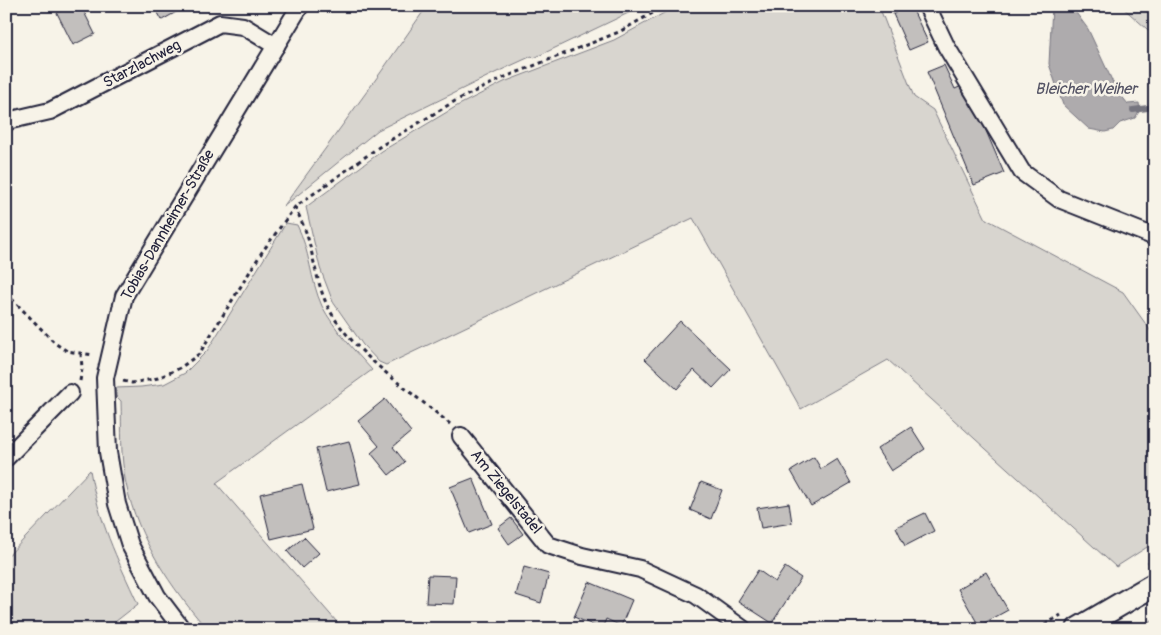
<svg xmlns="http://www.w3.org/2000/svg" width="1161" height="635" font-family="Pangolin,sans-serif">
  <style>
    .green { fill: #d8d5cf; stroke: #7d7c85 }
    .water { fill: #aeabad; stroke: #76747f }
    .lines { fill: none; stroke-linecap: round; stroke-linejoin: round }
    .stream { stroke: #76747f; stroke-width: 6 }
    .building { fill: #c2bfbd; stroke: #22223b }
    .minor-casing { stroke: #22223b; stroke-width: 20 }
    .secondary-casing { stroke: #22223b; stroke-width: 26 }
    .path { stroke: #22223b; stroke-width: 3; stroke-dasharray: 4 4; stroke-linecap: butt }
    .minor { stroke: #f7f3e8; stroke-width: 16 }
    .secondary { stroke: #f7f3e8; stroke-width: 22 }
    .labels { text-anchor: middle; dominant-baseline: central; stroke-width: 5; stroke-linejoin: round; paint-order: stroke }
    .street-label { font-size: 15px; fill: #22223b; stroke: #f7f3e8 }
    .water-label { font-size: 16px; font-style: italic; fill: #535263; stroke: #f7f3e8 }
  </style>
  <rect width="100%" height="100%" fill="#f7f3e8"/>
  <filter id="ink" filterUnits="userSpaceOnUse"><feTurbulence type="fractalNoise" baseFrequency=".02" numOctaves="2"/><feDisplacementMap in="SourceGraphic" scale="10" xChannelSelector="R" yChannelSelector="G"/><feConvolveMatrix kernelMatrix="1 2 1 2 8 2 1 2 1" color-interpolation-filters="sRGB"/></filter>
  <g filter="url(#ink)">
    <g class="green">
      <path d="M427,6H643L534,58L532,56L497,72L378,130L283,207L381,72Z"/>
      <path d="M677,6H879L914,97L933,110L986,219L1123,292L1155,337V542L1116,567L888,360L801,409L693,218L386,365L379,362L363,345L333,302L320,268L306,207L382,151L457,106L504,82L614,40Z"/>
      <path d="M1121,6H1155V36Z"/>
      <path d="M286,223L297,225C310,250 310,280 322,306C334,329 354,350 372,370L216,483L343,629H207C171,588 138,539 126,484C120,456 122,429 121,401L116,396V388L141,387L164,384L185,373L207,351Z"/>
      <path d="M90,470C98,519 117,559 138,604L106,629H6V558Z"/>
    </g>
    <path class="water" d="M1052,6H1071L1088,29L1116,89L1128,104L1139,103L1140,110L1135,118L1120,123L1113,130L1105,132L1089,129L1063,105L1049,64Z"/>
    <g class="lines">
      <g class="stream">
        <path d="M1133,110L1155,107"/>
        <path d="M1141,629L1155,621"/>
      </g>
    </g>
    <g class="building">
      <path d="M70,6H81L95,34L73,45L57,13Z"/>
      <path d="M154,6H187L162,20Z"/>
      <path d="M911,6L928,42L909,50L893,14Z"/>
      <path d="M944,65L955,89L966,84L1004,173L974,185L927,72Z"/>
      <path d="M680,321L731,369L713,388L694,370L677,389L645,359Z"/>
      <path d="M385,399L411,432L393,447L405,462L389,475L371,453L379,446L358,421Z"/>
      <path d="M911,427L925,449L891,471L877,449Z"/>
      <path d="M349,441L360,484L326,492L316,449Z"/>
      <path d="M814,457L821,469L837,459L851,483L811,506L791,471Z"/>
      <path d="M473,478L492,524L469,533L450,487Z"/>
      <path d="M701,482L722,490L711,519L690,510Z"/>
      <path d="M302,484L313,529L271,539L260,494Z"/>
      <path d="M789,503L792,523L761,528L757,508Z"/>
      <path d="M925,513L934,531L905,546L896,527Z"/>
      <path d="M511,518L523,534L509,544L498,528Z"/>
      <path d="M304,537L319,553L302,568L287,551Z"/>
      <path d="M524,567L549,574L541,603L516,595Z"/>
      <path d="M785,567L801,578L772,623L738,601L758,570L775,582Z"/>
      <path d="M986,572L1008,610L979,626L958,589Z"/>
      <path d="M428,575L456,576L454,604L426,603Z"/>
      <path d="M589,582L632,600L621,626L606,619L602,629L574,617Z"/>
    </g>
    <g class="lines">
      <g class="minor-casing">
        <g id="minor">
          <path d="M927,6L946,46L1022,172L1059,199L1155,237"/>
          <path d="M6,123L7,121L50,111L220,23L243,26L276,46"/>
          <path d="M461,436L548,545L582,556L640,569L696,595L743,629"/>
          <path d="M6,458L70,393"/>
          <path d="M182,629L157,596L130,545L117,504L108,452L105,378L124,296L300,6"/>
        </g>
      </g>
      <g class="secondary-casing">
        <path id="secondary" d="M1078,629L1155,584"/>
      </g>
      <g class="path">
        <path d="M295,207C299,216 304,226 307,235C314,259 317,283 327,305C350,352 411,391 450,424"/>
        <path d="M6,293L56,344L67,351L93,355"/>
        <path d="M80,381L82,369L81,354"/>
        <path d="M123,381L132,383L158,378L180,368L199,354L262,252L295,207L379,147L455,101L503,78L619,32L665,6"/>
        <path d="M1148,563L1155,559"/>
        <path d="M1038,629L1061,615"/>
      </g>
      <use href="#minor" class="minor"/>
      <use href="#secondary" class="secondary"/>
    </g>
  </g>
  <g class="labels">
    <g class="street-label">
      <text transform="translate(142 64) rotate(-28)">Starzlachweg</text>
      <text transform="translate(168 225) rotate(-60)">Tobias-Dannheimer-Straße</text>
      <text transform="translate(506 492) rotate(51)">Am Ziegelstadel</text>
    </g>
    <g class="water-label">
      <text x="1086" y="89">Bleicher Weiher</text>
    </g>
  </g>
  <rect width="1161" height="635" fill="none" stroke="#f7f3e8" stroke-width="25"/>
  <rect x="12" y="12" width="1136" height="610" fill="none" stroke="#22223b" stroke-width="2" filter="url(#ink)"/>
</svg>
